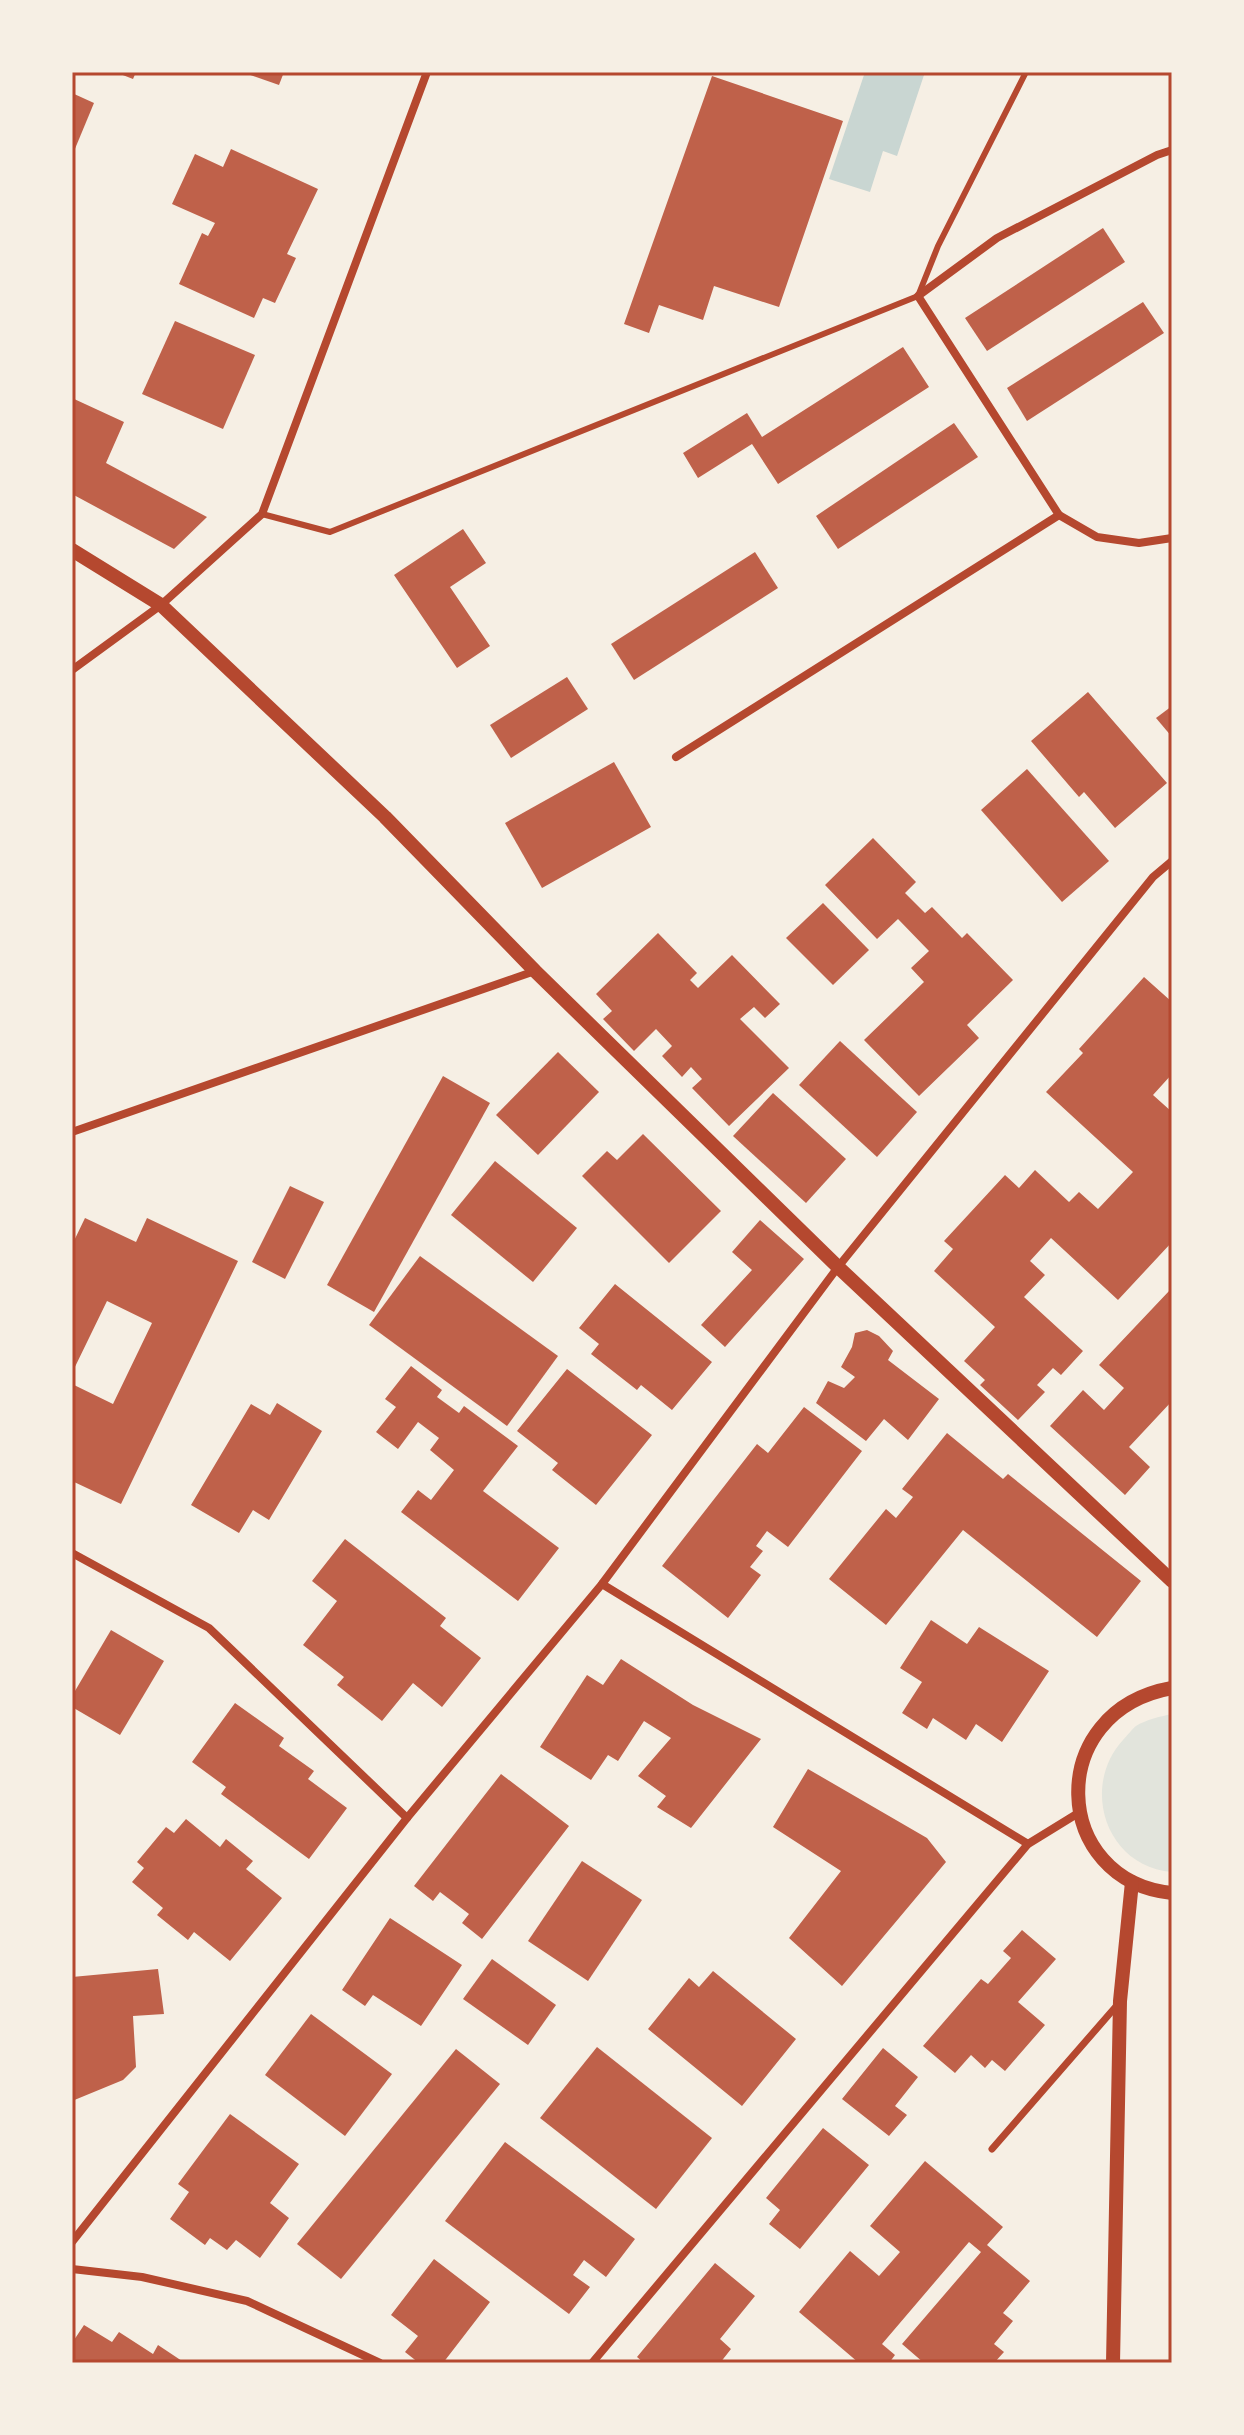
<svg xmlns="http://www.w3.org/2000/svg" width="1244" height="2435" font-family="Barlow,sans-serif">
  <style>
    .green { fill: #e2e4dc }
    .water { fill: #c9d6d2 }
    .building { fill: #bf614a }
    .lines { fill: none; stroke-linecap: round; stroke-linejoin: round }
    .service { stroke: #b5482f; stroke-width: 6 }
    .pedestrian { stroke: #b5482f; stroke-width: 7 }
    .minor { stroke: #b5482f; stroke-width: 8 }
    .tertiary { stroke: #b5482f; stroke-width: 14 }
    .neatline { fill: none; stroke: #b5482f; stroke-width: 3 }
  </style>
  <rect width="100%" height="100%" fill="#f6efe4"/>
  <path class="green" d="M1172,1714V1872C1106,1867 1080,1787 1123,1740C1127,1736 1132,1729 1136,1726C1145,1720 1162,1716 1172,1714Z"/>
  <path class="water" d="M865,72H925L897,156L883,151L870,192L829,179Z"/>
  <g class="building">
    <path d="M115,72H136L133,79Z"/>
    <path d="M242,72H284L279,85Z"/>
    <path d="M712,76L843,121L779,307L714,286L703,320L659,305L649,333L624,324Z"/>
    <path d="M72,93L94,103L72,156Z"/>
    <path d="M231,149L318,189L287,254L296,258L275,303L263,298L254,318L179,284L202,233L208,236L215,223L172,204L195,154L223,167Z"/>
    <path d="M1103,228L1125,262L987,351L965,318Z"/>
    <path d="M1143,302L1164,333L1027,421L1007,388Z"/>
    <path d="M175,321L255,355L223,429L142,394Z"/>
    <path d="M903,347L929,387L778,484L752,444L698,478L683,453L747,413L762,437Z"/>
    <path d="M72,398L124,422L106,463L207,517L174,549L72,494Z"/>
    <path d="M954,423L978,457L838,549L816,516Z"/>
    <path d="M463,529L486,563L450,587L490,646L457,668L394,575Z"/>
    <path d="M755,552L778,588L634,680L611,644Z"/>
    <path d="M567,677L588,709L511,758L490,725Z"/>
    <path d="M1088,692L1167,783L1115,828L1084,792L1079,797L1031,741Z"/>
    <path d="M1172,706V737L1156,718Z"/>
    <path d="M614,762L651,827L542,888L505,823Z"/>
    <path d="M1027,769L1109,861L1062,902L981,810Z"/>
    <path d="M873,838L916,882L905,893L925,913L932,907L962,938L967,933L1013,980L967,1025L979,1038L919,1096L864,1040L924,982L911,968L929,951L898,919L877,939L825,885Z"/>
    <path d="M823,903L869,950L833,985L786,938Z"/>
    <path d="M658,933L697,973L690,980L698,988L732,955L780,1004L765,1018L754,1007L740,1019L789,1068L729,1126L692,1088L702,1079L691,1067L682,1077L662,1056L672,1046L656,1029L634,1051L603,1019L612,1011L596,994Z"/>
    <path d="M1144,977L1172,1002V1074L1153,1095L1172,1112V1242L1118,1300L1051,1238L1030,1261L1045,1275L1024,1297L1083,1351L1061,1375L1053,1368L1037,1385L1045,1392L1018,1420L980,1385L985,1380L964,1361L995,1327L934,1271L953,1249L944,1241L1005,1175L1019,1188L1035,1170L1069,1202L1079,1192L1098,1209L1133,1172L1046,1092L1083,1053L1079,1049Z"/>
    <path d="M840,1041L917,1112L877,1157L799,1085Z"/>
    <path d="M558,1052L599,1092L538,1155L496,1115Z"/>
    <path d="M443,1076L490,1103L374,1312L327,1285Z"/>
    <path d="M773,1093L846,1159L806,1203L733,1136Z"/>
    <path d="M643,1134L721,1211L669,1263L582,1176L607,1151L617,1160Z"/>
    <path d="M495,1161L577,1228L533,1282L451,1215Z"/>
    <path d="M290,1186L324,1202L285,1279L252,1262Z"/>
    <path d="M85,1218L136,1242L147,1218L238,1261L121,1504L72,1481V1384L113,1404L152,1323L107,1301L72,1373V1245Z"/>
    <path d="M760,1220L804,1259L725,1347L701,1325L752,1270L732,1252Z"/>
    <path d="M420,1256L558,1356L507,1426L369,1325Z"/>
    <path d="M615,1284L712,1362L672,1410L641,1385L637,1390L591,1354L599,1344L579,1328Z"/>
    <path d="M1170,1290L1172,1293V1401L1129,1447L1150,1467L1125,1495L1050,1426L1083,1390L1104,1410L1124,1388L1099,1365Z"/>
    <path d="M867,1330L879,1336L893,1351L888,1360L939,1399L908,1440L884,1419L866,1441L816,1403L828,1381L844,1388L855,1377L841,1367L852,1347L855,1333Z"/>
    <path d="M411,1366L442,1390L437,1397L459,1413L464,1406L518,1446L483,1491L559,1548L518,1601L401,1512L418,1490L431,1500L454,1470L430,1450L439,1438L418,1422L398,1449L376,1432L396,1407L385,1399Z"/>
    <path d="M567,1369L652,1435L596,1505L552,1470L558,1463L517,1431Z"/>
    <path d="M277,1403L322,1431L269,1520L253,1510L239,1533L191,1505L251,1404L270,1415Z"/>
    <path d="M804,1407L862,1451L788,1547L767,1531L756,1546L763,1551L750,1567L761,1575L728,1618L662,1566L757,1444L768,1453Z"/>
    <path d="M947,1433L1003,1479L1008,1474L1141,1581L1097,1637L963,1530L886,1625L829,1579L886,1509L896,1518L913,1497L902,1489Z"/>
    <path d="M345,1539L446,1618L440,1626L481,1658L442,1707L413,1683L382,1721L337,1685L344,1677L303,1645L337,1601L312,1581Z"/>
    <path d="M931,1620L967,1644L979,1627L1049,1671L1002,1742L976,1724L966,1740L933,1718L927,1729L902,1713L922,1682L900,1668Z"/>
    <path d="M111,1630L164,1661L120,1735L72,1707V1696Z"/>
    <path d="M621,1659L693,1705L761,1739L691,1828L657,1807L666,1796L638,1776L671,1738L644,1721L618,1761L608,1755L591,1780L540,1747L587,1675L603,1685Z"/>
    <path d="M235,1703L284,1738L279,1746L314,1771L308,1779L347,1808L309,1859L221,1794L226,1787L192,1762Z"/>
    <path d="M808,1769L927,1838L946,1862L842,1986L789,1938L841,1871L773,1827Z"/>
    <path d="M501,1774L569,1826L482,1939L462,1923L469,1914L440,1892L433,1901L414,1886Z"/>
    <path d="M186,1819L220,1847L226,1839L253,1861L246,1869L282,1898L230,1961L194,1932L188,1940L157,1915L163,1908L132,1882L144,1868L137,1862L166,1827L174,1833Z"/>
    <path d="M582,1861L642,1900L588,1981L528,1941Z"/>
    <path d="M390,1918L462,1965L421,2026L373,1995L365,2006L342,1990Z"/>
    <path d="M1022,1930L1056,1959L1018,2002L1045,2025L1005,2071L992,2060L985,2068L971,2055L955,2073L923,2046L981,1979L988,1984L1011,1958L1003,1951Z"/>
    <path d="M492,1959L556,2005L528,2045L463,1999Z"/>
    <path d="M158,1969L164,2014L133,2016L136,2067L123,2080L72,2101V1977Z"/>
    <path d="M713,1971L796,2039L742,2106L648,2029L689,1978L699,1987Z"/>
    <path d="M311,2014L392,2074L345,2136L265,2075Z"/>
    <path d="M597,2047L712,2138L656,2209L540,2118Z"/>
    <path d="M883,2048L918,2077L895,2106L907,2115L889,2136L842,2099Z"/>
    <path d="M456,2049L500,2084L341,2279L297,2244Z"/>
    <path d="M230,2114L299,2164L270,2203L289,2218L260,2258L236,2240L227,2250L210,2238L205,2245L170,2219L189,2192L178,2184Z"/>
    <path d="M823,2128L869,2165L800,2249L769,2224L780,2210L766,2198Z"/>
    <path d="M505,2142L635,2239L606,2277L584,2260L573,2275L590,2287L569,2314L445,2221Z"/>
    <path d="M925,2161L1003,2227L987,2245L1030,2281L1003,2313L1013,2321L994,2344L1004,2352L994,2363H924L902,2344L981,2252L969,2242L882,2344L895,2355L889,2363H859L799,2312L850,2251L879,2276L900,2252L870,2226Z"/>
    <path d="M434,2259L490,2302L443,2363H419L405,2352L418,2336L391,2315Z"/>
    <path d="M715,2263L755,2296L720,2339L731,2349L720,2363H644L637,2357Z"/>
    <path d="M84,2325L112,2342L119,2332L153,2354L158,2345L185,2363H72V2343Z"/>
  </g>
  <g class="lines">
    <path class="service" d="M262,514L330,532L918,296L938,246L1026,72"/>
    <path class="pedestrian" d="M992,2149L1119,2003"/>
    <g class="minor">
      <path d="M1059,515L1097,537L1139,543L1172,538"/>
      <path d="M72,670L161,605L262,514L427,72"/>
      <path d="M676,757L1059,515L918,296L997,238L1157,155L1172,150"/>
      <path d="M72,1132L535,971"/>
      <path d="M72,1553L209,1628L407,1818"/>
      <path d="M602,1584L1028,1844"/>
      <path d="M72,2242L407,1818L602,1584L838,1267L1153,877L1172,861"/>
      <path d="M72,2269L142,2277L247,2301L380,2363"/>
      <path d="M592,2363L1028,1844L1080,1812"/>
    </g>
    <g class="tertiary">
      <path d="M72,550L161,605L385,817L535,971L838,1267L1172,1581"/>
      <path d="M1172,1688C1043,1711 1051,1881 1172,1893"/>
      <path d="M1113,2363L1120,2001L1132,1882"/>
    </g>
  </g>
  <rect width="1244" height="2435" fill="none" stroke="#f6efe4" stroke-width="148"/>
  <rect x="74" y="74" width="1096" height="2287" class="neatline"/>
</svg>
